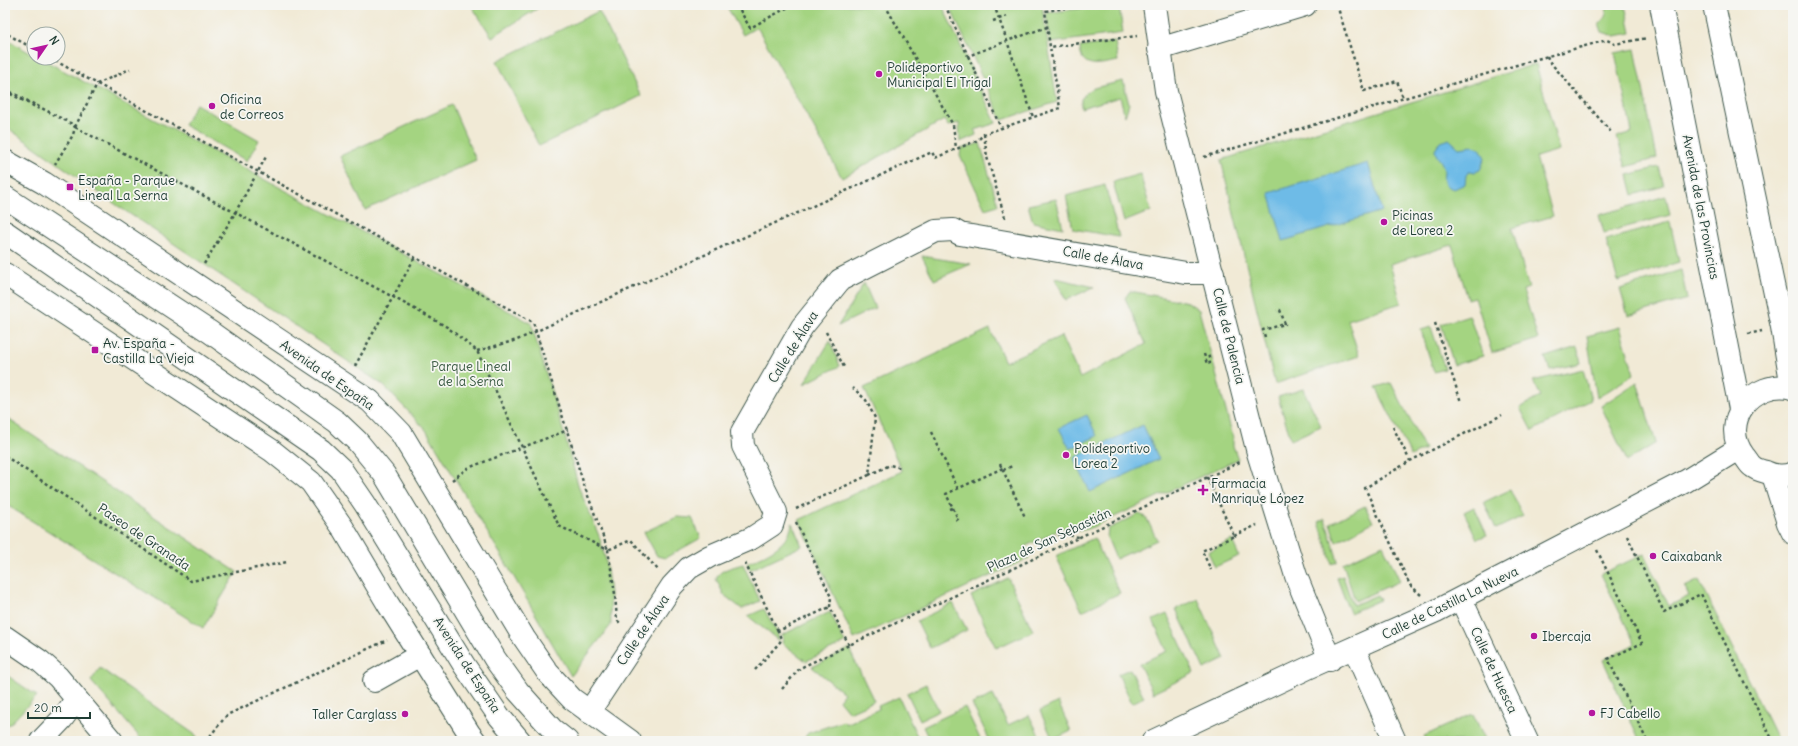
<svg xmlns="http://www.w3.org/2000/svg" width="1798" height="746" font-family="Delius,sans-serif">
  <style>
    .green { fill: #a4d481; stroke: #62885a }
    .water { fill: #6ebbe7; stroke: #467c8e }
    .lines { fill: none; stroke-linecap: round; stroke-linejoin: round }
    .minor-casing { stroke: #3e574c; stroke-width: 24 }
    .major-casing { stroke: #3e574c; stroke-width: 24 }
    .path { stroke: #3e574c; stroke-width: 2.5; stroke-dasharray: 3 3; stroke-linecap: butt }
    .minor { stroke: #fff; stroke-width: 22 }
    .major { stroke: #fff; stroke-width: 22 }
    .poi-dot { fill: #b5179e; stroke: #f6f6f2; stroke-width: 1.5 }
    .labels { text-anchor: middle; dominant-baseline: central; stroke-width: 3.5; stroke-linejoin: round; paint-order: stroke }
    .poi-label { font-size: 13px; fill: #1f3d34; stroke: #f6f6f2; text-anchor: start }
    .street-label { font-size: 13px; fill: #1f3d34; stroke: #f6f6f2 }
    .park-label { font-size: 13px; fill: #3a5b43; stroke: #f6f6f2 }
  </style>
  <rect width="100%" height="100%" fill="#f6f6f2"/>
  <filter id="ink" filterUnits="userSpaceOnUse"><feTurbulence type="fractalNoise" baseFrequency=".025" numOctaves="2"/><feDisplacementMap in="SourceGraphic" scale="8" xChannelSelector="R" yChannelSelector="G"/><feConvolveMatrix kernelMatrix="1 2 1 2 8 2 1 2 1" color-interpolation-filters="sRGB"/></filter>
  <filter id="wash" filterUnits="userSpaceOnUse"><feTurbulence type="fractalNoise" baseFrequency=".012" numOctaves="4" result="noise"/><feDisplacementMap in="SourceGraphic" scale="16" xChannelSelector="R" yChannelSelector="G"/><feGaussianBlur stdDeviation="0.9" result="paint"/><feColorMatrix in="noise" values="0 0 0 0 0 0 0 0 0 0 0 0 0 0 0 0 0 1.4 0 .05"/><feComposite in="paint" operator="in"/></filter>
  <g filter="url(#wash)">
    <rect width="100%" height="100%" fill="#f1ead6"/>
    <g class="green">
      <path d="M471,5H543L492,37Z"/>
      <path d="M726,5H942L996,123L975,130L976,135L960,142L959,123L948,126L944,120L842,178L757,27L743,35Z"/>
      <path d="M949,5H1042L1057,102L1002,120Z"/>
      <path d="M1107,5H1119L1123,33L1050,43L1046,13Z"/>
      <path d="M1606,5H1625L1631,33L1615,36L1602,32L1599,23C1605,19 1608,13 1606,5Z"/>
      <path d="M599,11L641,96L539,146L497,61Z"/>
      <path d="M11,42L34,55V58H40L531,323L565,437L579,488L599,536L606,561L610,594L611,625L571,676L507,565L426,430L383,385L118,206L5,126V52Z"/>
      <path d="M1115,42L1118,61C1102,64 1080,71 1080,47Z"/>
      <path d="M1635,49L1657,158L1626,167L1617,137L1632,132L1615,53Z"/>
      <path d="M1536,64L1559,150L1536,157L1553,216L1512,228L1529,288L1523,290L1538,339L1492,353L1475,297L1468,299L1452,245L1390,264L1401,303L1348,320L1359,356L1275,384L1221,160Z"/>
      <path d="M1123,81L1129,104L1125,116L1120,97L1081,108V99L1087,92L1094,88Z"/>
      <path d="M196,104L259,140L247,161L184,125Z"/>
      <path d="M452,105L476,160L365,210L340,156Z"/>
      <path d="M980,143L998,205L985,209L960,155L961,149Z"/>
      <path d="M1659,167L1664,186L1633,195L1628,175Z"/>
      <path d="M1140,174L1151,211L1124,222L1113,182Z"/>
      <path d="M1105,185L1119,237L1073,229L1066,196Z"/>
      <path d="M1666,196L1670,215L1604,233L1599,215Z"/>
      <path d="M1056,199L1063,228L1033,222L1028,205Z"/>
      <path d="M1670,222L1679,262L1618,281L1606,240Z"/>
      <path d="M922,256L971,264L934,280Z"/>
      <path d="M1681,270L1687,299L1628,316L1620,289Z"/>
      <path d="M1055,278H1056L1094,287L1066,300Z"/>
      <path d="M864,283L875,308L838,326Z"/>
      <path d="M1130,291L1188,302L1199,310L1233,437V446L1238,459L1093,527L1084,530L1065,529L1063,528L1024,547L1029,558L854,639L799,520L902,471L864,388L990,329L1005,362L1061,336L1080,378L1146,344L1125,298Z"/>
      <path d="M1469,315L1483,356L1454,365L1441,324Z"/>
      <path d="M1431,327L1445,369L1434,372L1421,330Z"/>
      <path d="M1620,327L1634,374L1597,398L1587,336Z"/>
      <path d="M830,341L840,366L804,384Z"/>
      <path d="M1577,347L1581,363L1550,370L1545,357Z"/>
      <path d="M1583,369L1591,400L1532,431L1520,408L1541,396L1533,381Z"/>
      <path d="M1637,382L1656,443L1627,461L1601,406Z"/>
      <path d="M1391,383L1425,449L1411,456L1376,387Z"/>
      <path d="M1303,389L1321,426L1291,440L1278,397Z"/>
      <path d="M5,417L237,572L203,628L5,504Z"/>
      <path d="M1510,490L1523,516L1496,529L1484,502Z"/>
      <path d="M1365,506L1373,522L1336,542L1330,523Z"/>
      <path d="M1474,507L1487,535L1477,539L1464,512Z"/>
      <path d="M1139,514L1146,517L1157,540L1116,559L1107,537L1108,529Z"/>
      <path d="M677,517L692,518L701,538L665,558L657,556L644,532Z"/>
      <path d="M1325,519L1338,561L1332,564L1319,522Z"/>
      <path d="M792,523L802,546L750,570L747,563C765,555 789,546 792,523Z"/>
      <path d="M1094,538L1120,593L1082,611L1056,556Z"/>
      <path d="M1232,540L1239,556L1215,567L1208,552Z"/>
      <path d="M1383,545L1400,581L1355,601L1343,563Z"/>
      <path d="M1644,554L1669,606L1689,596L1685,587L1699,580L1778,741H1640L1603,660L1635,644L1601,574Z"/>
      <path d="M743,564L760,601L742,609L724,595L716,579C719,569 734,567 743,564Z"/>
      <path d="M1343,576L1353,605L1377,595L1380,600L1350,613L1337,578Z"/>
      <path d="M1008,578L1033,631L996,648L971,596Z"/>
      <path d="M1198,599L1225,659L1204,669L1176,609Z"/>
      <path d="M953,603L967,630L930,648L917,621Z"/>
      <path d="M764,609L778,634L779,641L748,616Z"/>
      <path d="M830,612L845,643L806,661L782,643L783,639L782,635Z"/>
      <path d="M1167,614L1194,673L1153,693L1139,664L1167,651L1153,620Z"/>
      <path d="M849,649L874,701L849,712L839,700L844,693L812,667Z"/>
      <path d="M100,668L197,736L194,741H143L91,681Z"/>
      <path d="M1130,669L1144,697L1132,703L1118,674Z"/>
      <path d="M5,674L37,696L10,724L5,725Z"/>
      <path d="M926,684L939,711L920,720L907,693Z"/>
      <path d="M993,695L1008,725L1029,715L1042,741H990L972,704Z"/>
      <path d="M899,697L918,738L912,741H802L808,733L844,721L846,724L879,709L878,706Z"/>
      <path d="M1058,702L1071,731L1053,740L1040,711Z"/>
      <path d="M965,707L981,741H930L923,727Z"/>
      <path d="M1473,714L1486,741H1426L1424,736Z"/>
    </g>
    <g class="water">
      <path d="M1449,139L1459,148L1473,146L1480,148L1485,158L1480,170L1475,172L1470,171L1466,175L1465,184L1454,189C1436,184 1448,174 1442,164C1440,159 1436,157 1435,150L1440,142Z"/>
      <path d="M1368,163L1382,211L1283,241L1269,193Z"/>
      <path d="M1087,415L1097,436L1070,449L1059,428Z"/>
      <path d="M1143,425L1159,459L1090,492L1074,458Z"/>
    </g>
  </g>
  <g filter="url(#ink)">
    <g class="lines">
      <g class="minor-casing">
        <g id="minor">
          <path d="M1154,5L1166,91L1258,453L1296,576L1330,660"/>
          <path d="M1159,49L1305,5"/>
          <path d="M5,161L44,183L370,401L401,433L524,638L548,673L572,699L630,741"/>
          <path d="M5,274L271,450L311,482L343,528L388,604L469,733L475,741"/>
          <path d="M1461,599L1527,741"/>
          <path d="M5,637L40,661L58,677L112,741"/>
          <path d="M1354,648L1395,741"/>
          <path d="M374,681L420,655"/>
          <path d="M589,712L672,586L689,568L710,556L752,538L772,525L776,512L743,446L742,432L802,327L840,280L936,231L953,230L960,234L1186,273H1213"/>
          <path d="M41,741L62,719L76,700"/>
          <path d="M1153,741L1308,668L1436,611L1686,481L1738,449"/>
        </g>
      </g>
      <g class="major-casing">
        <g id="major">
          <path d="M1661,5L1740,409"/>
          <path d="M1714,5L1782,327L1792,388"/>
          <path d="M5,197L210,332L337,422L357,441L384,474L495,659L518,691L552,729L567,741"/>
          <path d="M5,232L321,450L341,469L365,504L464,665L499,716L520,741"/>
          <path d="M1793,388C1753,378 1718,422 1744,456C1747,459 1749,464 1752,466C1755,469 1762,471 1766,472C1774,476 1785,477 1793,473"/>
          <path d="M1773,475L1788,523L1793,533"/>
        </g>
      </g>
      <g class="path">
        <path d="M737,5L750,28L792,5"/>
        <path d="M885,5L953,125L956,148"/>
        <path d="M945,5L968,56L1007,41L1033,117"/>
        <path d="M994,5L1007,41L1047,27"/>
        <path d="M1044,5L1045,11"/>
        <path d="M1090,5L1045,11L1050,47L1137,36"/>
        <path d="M1337,5L1364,91L1397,81L1403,98"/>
        <path d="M880,6L882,5"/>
        <path d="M993,21L1007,16"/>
        <path d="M5,41L9,35L34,49"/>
        <path d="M968,56L1001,128"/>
        <path d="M1547,56L1549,61L1611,132"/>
        <path d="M50,58L533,322L584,485L608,550L631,540L659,571"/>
        <path d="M5,89L72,124L75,127L73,135L55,164"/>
        <path d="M5,91L41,110"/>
        <path d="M75,127L393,297L447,327L477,351L559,526L608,550L615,594L617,620L621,624"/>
        <path d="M75,127L97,84L130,69"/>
        <path d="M984,134L987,157L1006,221"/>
        <path d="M1204,157L1537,59L1607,40L1615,44L1647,38"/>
        <path d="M204,264L235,213L267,155"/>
        <path d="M1435,323L1461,402"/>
        <path d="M826,332L845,369"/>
        <path d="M1748,334L1762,331"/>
        <path d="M1265,337L1263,330L1285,324L1280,310L1277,311"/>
        <path d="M477,351L517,340L932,152L935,158L978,140L984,134L1060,108L1050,47"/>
        <path d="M1204,354L1207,364L1210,363L1208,353"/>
        <path d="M355,366L415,257"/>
        <path d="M1393,427L1410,461"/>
        <path d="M931,432L958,489"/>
        <path d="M5,456L191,581L287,562"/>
        <path d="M1000,464L1025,517"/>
        <path d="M1003,470L1012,466"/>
        <path d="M869,475L890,465L901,468"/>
        <path d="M1207,477L1234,536L1202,551L1211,570"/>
        <path d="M452,480L468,468L568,430"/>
        <path d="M953,508L958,519L955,521"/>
        <path d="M796,509L869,475L875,418L866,400L853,388"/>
        <path d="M950,509L953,508L946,494L1003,468"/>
        <path d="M796,522L831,597L830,607L849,645"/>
        <path d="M1234,536L1257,525"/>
        <path d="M1627,536L1664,612L1701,594L1773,741"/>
        <path d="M1036,540L1044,542L1061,534L1079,537"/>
        <path d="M1597,550L1642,643L1608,659L1647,741"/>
        <path d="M745,563L778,631"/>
        <path d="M1421,595L1410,585L1365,488L1410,461L1502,415"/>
        <path d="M755,670L780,642L781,639L778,631L830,607"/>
        <path d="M782,689L800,668L1240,462"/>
        <path d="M206,741L227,715L387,640"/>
      </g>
      <use href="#minor" class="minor"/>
      <use href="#major" class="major"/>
    </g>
  </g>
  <g class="poi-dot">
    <circle cx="879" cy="74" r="4"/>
    <circle cx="212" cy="106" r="4"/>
    <rect x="66" y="183" width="8" height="8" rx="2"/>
    <circle cx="1384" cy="222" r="4"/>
    <rect x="91" y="346" width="8" height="8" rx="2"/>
    <circle cx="1066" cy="455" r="4"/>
    <path d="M1201 484h4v4h4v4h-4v4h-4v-4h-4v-4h4z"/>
    <circle cx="1653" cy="556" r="4"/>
    <circle cx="1534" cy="636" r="4"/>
    <circle cx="1592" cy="713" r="4"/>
    <circle cx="405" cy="714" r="4"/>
  </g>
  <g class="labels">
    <g class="poi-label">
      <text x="887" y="67">Polideportivo<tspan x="887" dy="15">Municipal El Trigal</tspan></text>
      <text x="220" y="99">Oficina<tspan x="220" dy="15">de Correos</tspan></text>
      <text x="78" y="180">España - Parque<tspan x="78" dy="15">Lineal La Serna</tspan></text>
      <text x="1392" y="215">Picinas<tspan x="1392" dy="15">de Lorea 2</tspan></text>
      <text x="103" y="343">Av. España -<tspan x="103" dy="15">Castilla La Vieja</tspan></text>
      <text x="1074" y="448">Polideportivo<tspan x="1074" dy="15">Lorea 2</tspan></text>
      <text x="1211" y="483">Farmacia<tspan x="1211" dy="15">Manrique López</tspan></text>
      <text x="1661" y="556">Caixabank</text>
      <text x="1542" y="636">Ibercaja</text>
      <text x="1600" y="713">FJ Cabello</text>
      <text x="397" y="714" text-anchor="end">Taller Carglass</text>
    </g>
    <g class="street-label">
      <text transform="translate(1701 207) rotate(79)">Avenida de las Provincias</text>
      <text transform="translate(1103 258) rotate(10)">Calle de Álava</text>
      <text transform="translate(1229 336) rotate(76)">Calle de Palencia</text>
      <text transform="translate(793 347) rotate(-58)">Calle de Álava</text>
      <text transform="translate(327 375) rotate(35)">Avenida de España</text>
      <text transform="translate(144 537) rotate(34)">Paseo de Granada</text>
      <text transform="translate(1049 540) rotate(-25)">Plaza de San Sebastián</text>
      <text transform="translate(1450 603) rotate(-26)">Calle de Castilla La Nueva</text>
      <text transform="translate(643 630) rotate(-56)">Calle de Álava</text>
      <text transform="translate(467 665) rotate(57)">Avenida de España</text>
      <text transform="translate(1494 670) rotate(65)">Calle de Huesca</text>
    </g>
    <g class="park-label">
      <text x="471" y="366">Parque Lineal<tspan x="471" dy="15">de la Serna</tspan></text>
    </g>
  </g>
  <rect width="1798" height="746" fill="none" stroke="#f6f6f2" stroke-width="20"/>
  <g transform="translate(46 46) rotate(56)"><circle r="19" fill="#f6f6f2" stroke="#a0aca6"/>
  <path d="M0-3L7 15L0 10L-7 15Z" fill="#b5179e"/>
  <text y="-6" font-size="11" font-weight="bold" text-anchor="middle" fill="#1f3d34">N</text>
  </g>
  <path d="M28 712v6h62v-6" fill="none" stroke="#1f3d34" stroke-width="2"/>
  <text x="34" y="712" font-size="12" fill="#1f3d34" stroke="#f6f6f2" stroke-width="3" paint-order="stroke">20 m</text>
</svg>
